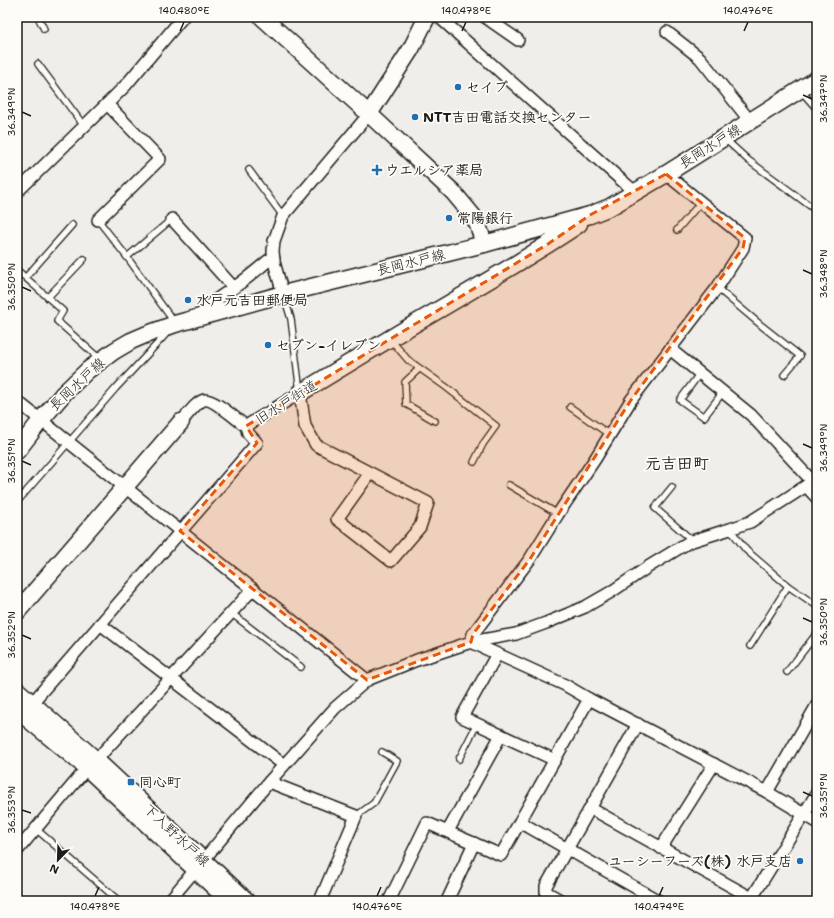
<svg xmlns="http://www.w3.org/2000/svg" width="834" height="918" font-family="'Shantell Sans','Klee One',sans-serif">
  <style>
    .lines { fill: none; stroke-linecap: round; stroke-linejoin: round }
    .lane-casing { stroke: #1c1c1c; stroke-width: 8 }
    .street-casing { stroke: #1c1c1c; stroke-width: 14 }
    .secondary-casing { stroke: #1c1c1c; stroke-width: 19 }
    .lane { stroke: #fdfcf7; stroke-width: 5.5 }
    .street { stroke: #fdfcf7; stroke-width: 11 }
    .secondary { stroke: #fdfcf7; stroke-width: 16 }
    .marked { fill: #e8590c; fill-opacity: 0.2; stroke: #e8590c; stroke-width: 3; stroke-dasharray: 8 5; stroke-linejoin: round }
    .ticks { fill: none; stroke: #1c1c1c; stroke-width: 1.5 }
    .poi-dot { fill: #1f6fb2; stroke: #fdfcf7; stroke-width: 1.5 }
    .labels { text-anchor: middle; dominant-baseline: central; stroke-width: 3.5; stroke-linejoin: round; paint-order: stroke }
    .poi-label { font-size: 14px; font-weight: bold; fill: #1c1c1c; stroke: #fdfcf7; text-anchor: start }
    .street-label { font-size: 14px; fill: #1c1c1c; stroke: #fdfcf7 }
    .quarter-label { font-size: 16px; font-weight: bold; fill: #1c1c1c; stroke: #fdfcf7 }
    .neatline { fill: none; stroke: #1c1c1c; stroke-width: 1.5 }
    .ticks-label { font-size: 10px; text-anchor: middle; fill: #1c1c1c }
  </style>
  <rect width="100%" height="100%" fill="#f0eeea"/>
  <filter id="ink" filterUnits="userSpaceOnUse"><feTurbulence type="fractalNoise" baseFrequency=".025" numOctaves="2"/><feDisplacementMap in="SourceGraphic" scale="8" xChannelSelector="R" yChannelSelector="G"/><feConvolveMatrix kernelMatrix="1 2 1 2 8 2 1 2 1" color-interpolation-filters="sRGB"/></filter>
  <g filter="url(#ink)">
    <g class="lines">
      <g class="lane-casing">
        <g id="lane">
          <path d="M38,17L44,29"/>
          <path d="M38,64L84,126"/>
          <path d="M801,91L817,109"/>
          <path d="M725,139L748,160L817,211"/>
          <path d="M249,170L283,216"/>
          <path d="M98,220L127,257L174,322"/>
          <path d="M677,230L701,202"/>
          <path d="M127,257L172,219"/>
          <path d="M17,270L63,311L57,321L101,360"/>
          <path d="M26,277L72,225"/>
          <path d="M717,288L762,326L800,356L784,375"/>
          <path d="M284,296L291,319L300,392"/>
          <path d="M48,297L84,259"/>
          <path d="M391,340L408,360L446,387L496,426L483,444L474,462"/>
          <path d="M419,369L405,382L406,404L435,421"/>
          <path d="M700,373L680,400L704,417L723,392"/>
          <path d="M570,407L610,435"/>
          <path d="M509,485L558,514"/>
          <path d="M672,487L655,508L693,541"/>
          <path d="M17,502L116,388L168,332"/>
          <path d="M730,529L746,550L788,586L750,646"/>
          <path d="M788,586L817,606"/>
          <path d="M231,613L301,667"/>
          <path d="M787,672L817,633"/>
          <path d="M459,759L477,724"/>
          <path d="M356,816L374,803L397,761L382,752"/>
          <path d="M36,829L119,901"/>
          <path d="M541,901L546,892"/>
        </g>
      </g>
      <g class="street-casing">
        <g id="street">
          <path d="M439,17L620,179L635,192"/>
          <path d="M485,17L518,40"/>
          <path d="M667,32L700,58L750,121"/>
          <path d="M666,174L745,238L743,248L717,288L631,400L595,459L558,514L530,559L473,634L471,642L565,685L589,699L767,792L817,822"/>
          <path d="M17,192L107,104L126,85L183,17"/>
          <path d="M172,219L234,288"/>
          <path d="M98,220L160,159L107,104"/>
          <path d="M283,294L274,262L273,251L274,241L283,216L369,114"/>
          <path d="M200,316C209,302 226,294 239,284C249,277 259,268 269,260L274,259"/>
          <path d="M670,349L751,415L812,481"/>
          <path d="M17,401L367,680"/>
          <path d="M181,422C187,416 196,402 204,400C213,398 237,420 246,426L300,393L305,426L316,445L428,503L420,527L391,561L337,519L370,473"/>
          <path d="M806,486L817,498"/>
          <path d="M100,624L284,765"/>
          <path d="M497,654L462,717L555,760"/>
          <path d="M32,703L257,443L248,433L246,426"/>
          <path d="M96,760L253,589"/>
          <path d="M269,782L356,816L320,901"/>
          <path d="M767,792L817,705"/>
          <path d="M590,808L752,898"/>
          <path d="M520,822L659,901"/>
          <path d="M448,831L501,735"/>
          <path d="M661,848L714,764"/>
          <path d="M17,851L87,768"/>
          <path d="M169,901L269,782L335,708L367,680L417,660L471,642L516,634L546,623L585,607L611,592L648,567L689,542L730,529L750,522L806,486L817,477"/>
          <path d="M389,901L427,823L501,855L589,699"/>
          <path d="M447,901L474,843"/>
          <path d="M562,901L546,892V886L638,724"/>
          <path d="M750,901L817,793"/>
        </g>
      </g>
      <g class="secondary-casing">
        <g id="secondary">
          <path d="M262,17L369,114L453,192L473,216L478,225L484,244"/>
          <path d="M369,114L411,49L427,17"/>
          <path d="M300,393C343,367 385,341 428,316C479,286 530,257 579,224"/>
          <path d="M17,451L41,420L64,393L88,370L114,351L131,341L145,335L175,324L283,294L484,244L590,215L610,207L666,174L817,79"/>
          <path d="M17,612L181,422"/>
          <path d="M17,690L96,760L247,901"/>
          <path d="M17,710L87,768L229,901"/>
        </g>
      </g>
      <use href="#lane" class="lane"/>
      <use href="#street" class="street"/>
      <use href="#secondary" class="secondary"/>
    </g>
  </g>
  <path class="marked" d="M666,174L745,238L743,248L631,400L530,559L473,634L471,642L367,680L180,531L257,443L246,426L548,244L590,215Z"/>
  <path class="ticks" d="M180,31L184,22M462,31L466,22M744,31L748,22M803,95L812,99M22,112L31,116M803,270L812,274M22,287L31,291M803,444L812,448M22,461L31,465M803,618L812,622M22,635L31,639M803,792L812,796M22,810L31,813M95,896L99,887M377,896L381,887M659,896L663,887"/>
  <g class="poi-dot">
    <circle cx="458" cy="87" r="4"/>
    <circle cx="415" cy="117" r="4"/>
    <path d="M375 164h4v4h4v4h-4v4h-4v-4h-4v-4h4z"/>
    <circle cx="449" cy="218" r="4"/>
    <circle cx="188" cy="300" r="4"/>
    <circle cx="268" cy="345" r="4"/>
    <rect x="127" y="778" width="8" height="8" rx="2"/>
    <circle cx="800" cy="861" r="4"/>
  </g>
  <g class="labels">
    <g class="poi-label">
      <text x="466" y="87">セイブ</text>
      <text x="423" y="117">NTT吉田電話交換センター</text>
      <text x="385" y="170">ウエルシア薬局</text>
      <text x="457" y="218">常陽銀行</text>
      <text x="196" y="300">水戸元吉田郵便局</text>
      <text x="276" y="345">セブン-イレブン</text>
      <text x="139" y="782">同心町</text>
      <text x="792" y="861" text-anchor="end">ユーシーフーズ(株) 水戸支店</text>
    </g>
    <g class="street-label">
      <text transform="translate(710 146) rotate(-32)">長岡水戸線</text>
      <text transform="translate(411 262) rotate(-14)">長岡水戸線</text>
      <text transform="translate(77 384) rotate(-43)">長岡水戸線</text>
      <text transform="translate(286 402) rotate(-32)">旧水戸街道</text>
      <text transform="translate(177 835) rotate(43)">下入野水戸線</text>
    </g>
    <g class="quarter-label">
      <text x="677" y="463">元吉田町</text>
    </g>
  </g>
  <rect width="834" height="918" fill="none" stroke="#fdfcf7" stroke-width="44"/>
  <g transform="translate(58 860) rotate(203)" stroke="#fdfcf7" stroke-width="3" paint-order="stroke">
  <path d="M0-3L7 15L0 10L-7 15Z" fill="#1c1c1c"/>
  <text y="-6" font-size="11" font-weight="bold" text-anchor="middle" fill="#1c1c1c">N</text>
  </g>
  <rect x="22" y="22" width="790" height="874" class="neatline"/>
  <g class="ticks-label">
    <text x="184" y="14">140.480°E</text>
    <text x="466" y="14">140.478°E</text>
    <text x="748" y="14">140.476°E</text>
    <text transform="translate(823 99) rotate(-90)" y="4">36.347°N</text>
    <text transform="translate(11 112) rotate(-90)" y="4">36.349°N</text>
    <text transform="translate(823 274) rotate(-90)" y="4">36.348°N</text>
    <text transform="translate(11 287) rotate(-90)" y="4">36.350°N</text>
    <text transform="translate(823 448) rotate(-90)" y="4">36.349°N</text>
    <text transform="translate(11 461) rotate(-90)" y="4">36.351°N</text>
    <text transform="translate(823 622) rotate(-90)" y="4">36.350°N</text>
    <text transform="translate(11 635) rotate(-90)" y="4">36.352°N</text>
    <text transform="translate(823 796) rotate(-90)" y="4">36.351°N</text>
    <text transform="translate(11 810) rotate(-90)" y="4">36.353°N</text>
    <text x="95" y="910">140.478°E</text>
    <text x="377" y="910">140.476°E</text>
    <text x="659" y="910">140.474°E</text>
  </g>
</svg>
